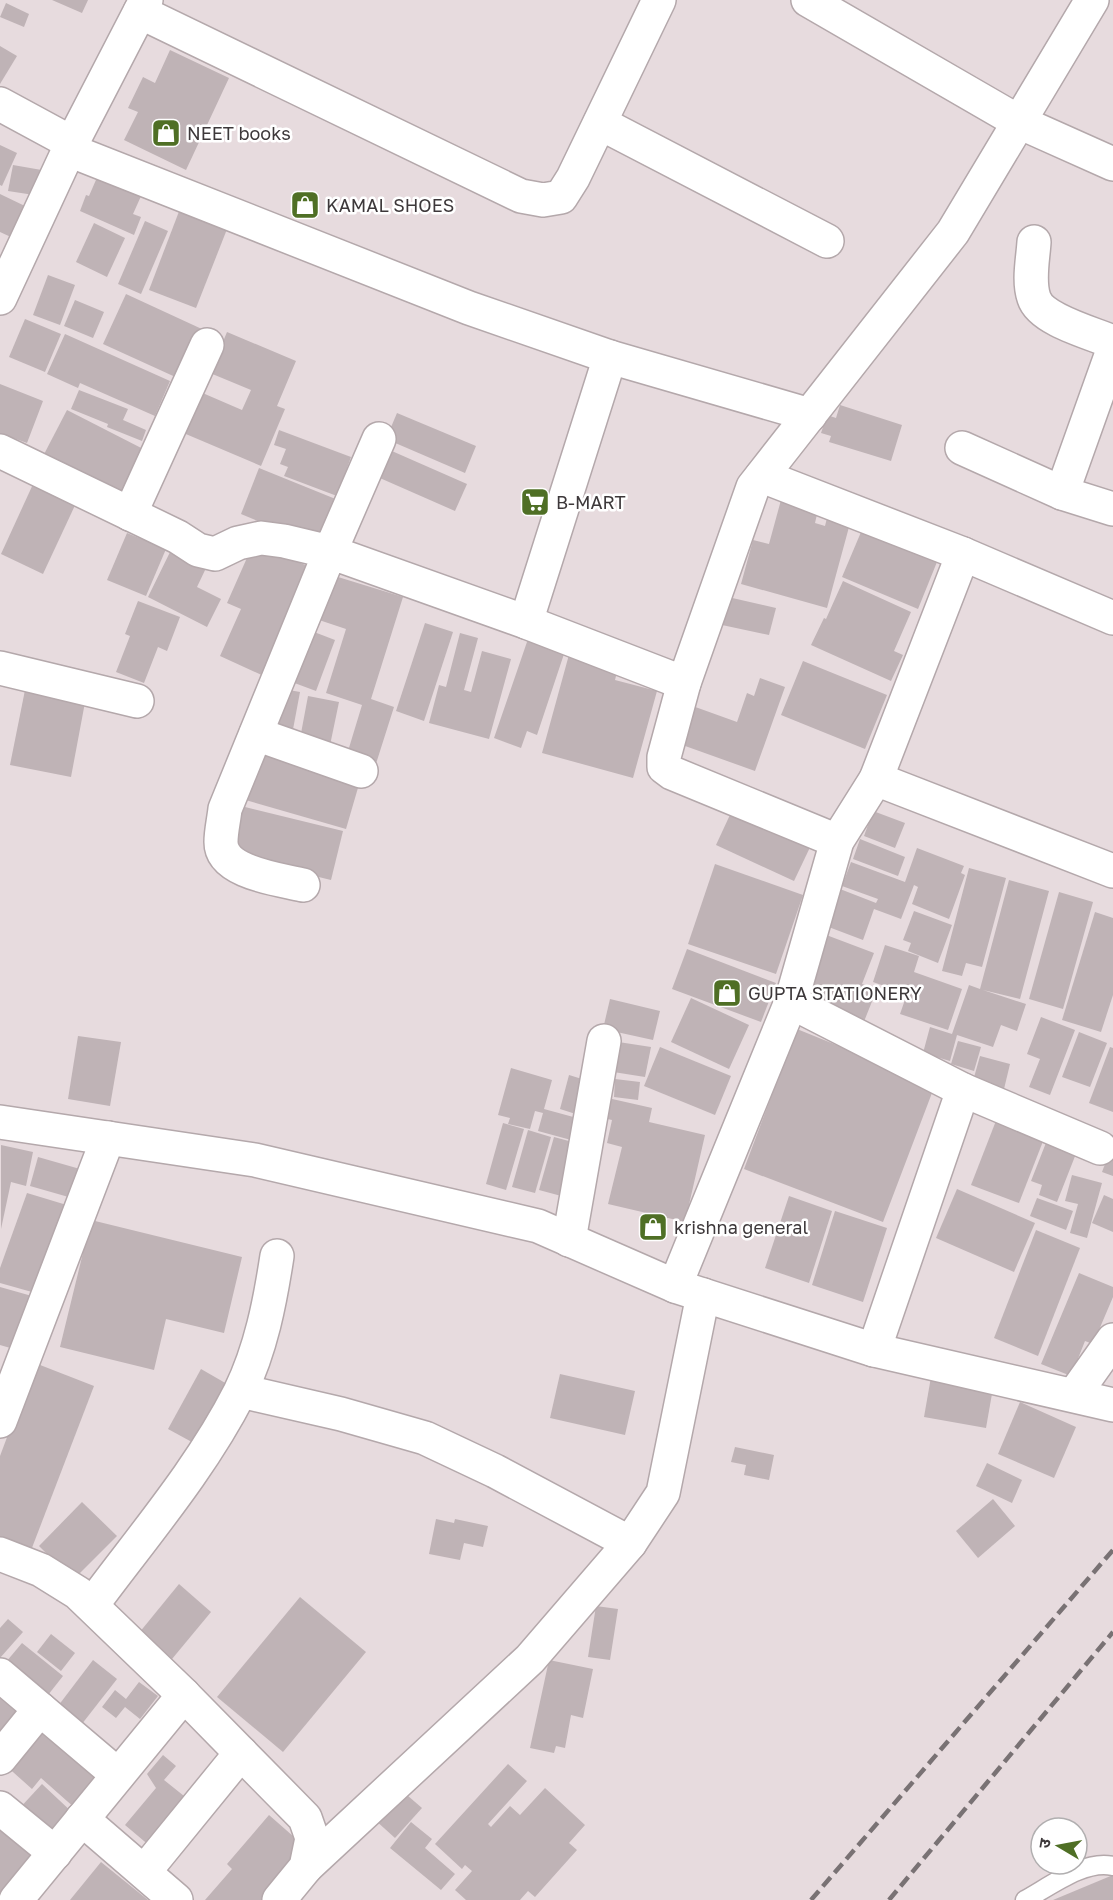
<svg xmlns="http://www.w3.org/2000/svg" width="1113" height="1900" font-family="'Golos Text','Noto Sans Devanagari',sans-serif">
  <style>
    .building { fill: #bfb3b6 }
    .lines { fill: none; stroke-linecap: round; stroke-linejoin: round }
    .lane-casing { stroke: #b4a8ab; stroke-width: 21 }
    .street-casing { stroke: #b4a8ab; stroke-width: 36 }
    .secondary-casing { stroke: #b4a8ab; stroke-width: 36 }
    .lane { stroke: #fff; stroke-width: 18 }
    .street { stroke: #fff; stroke-width: 33 }
    .secondary { stroke: #fff; stroke-width: 33 }
    .rail { stroke: #797274; stroke-width: 4.5; stroke-dasharray: 12 6; stroke-linecap: butt }
    .labels { text-anchor: middle; dominant-baseline: central; stroke-width: 5; stroke-linejoin: round; paint-order: stroke }
    .poi-label { font-size: 18px; fill: #3d383a; stroke: #fff; text-anchor: start }
  </style>
  <rect width="100%" height="100%" fill="#e7dbde"/>
  <g class="building">
    <path d="M52,0H88L82,13Z"/>
    <path d="M6,3L29,14L24,27L0,17Z"/>
    <path d="M0,46L17,56L0,84Z"/>
    <path d="M170,50L229,78L186,170L124,140L138,112L128,108L143,77L155,83Z"/>
    <path d="M0,145L17,153L2,186L0,185Z"/>
    <path d="M13,165L53,172L34,195L8,191Z"/>
    <path d="M102,166L146,185L133,214L141,217L134,235L80,211L86,195L89,196Z"/>
    <path d="M0,194L27,207L13,238L0,232Z"/>
    <path d="M183,201L231,219L196,308L149,290Z"/>
    <path d="M145,221L168,231L141,294L118,284Z"/>
    <path d="M94,223L125,238L107,277L76,262Z"/>
    <path d="M48,275L75,285L60,325L33,315Z"/>
    <path d="M126,294L204,330L182,380L103,344Z"/>
    <path d="M75,300L104,312L93,338L64,326Z"/>
    <path d="M25,319L61,334L45,372L9,357Z"/>
    <path d="M227,332L296,361L277,406L285,409L261,466L174,429L191,388L242,410L251,390L210,373Z"/>
    <path d="M65,334L170,381L155,416L80,383L78,388L47,374Z"/>
    <path d="M0,384L43,401L27,443L5,435L4,438L0,437Z"/>
    <path d="M79,390L128,409L123,420L146,430L142,441L107,427L108,424L71,409Z"/>
    <path d="M840,405L902,425L891,461L829,442L831,436L821,433L827,415L836,418Z"/>
    <path d="M67,410L151,453L126,503L41,460Z"/>
    <path d="M397,413L476,446L465,473L386,439Z"/>
    <path d="M279,430L351,457L337,496L284,476L288,467L280,464L286,449L274,445Z"/>
    <path d="M385,448L467,484L455,511L373,475Z"/>
    <path d="M259,468L343,502L325,549L241,514Z"/>
    <path d="M34,482L77,501L43,574L1,554Z"/>
    <path d="M781,500L818,510L815,523L825,526L829,510L852,516L827,608L741,584L753,540L769,544Z"/>
    <path d="M864,525L939,557L918,609L842,577Z"/>
    <path d="M127,533L166,549L146,596L107,580Z"/>
    <path d="M254,542L314,569L266,677L220,656L241,609L227,603Z"/>
    <path d="M172,548L207,566L197,587L221,599L207,627L148,597Z"/>
    <path d="M325,573L403,597L371,699L394,707L374,770L345,761L362,705L326,693L346,629L310,617Z"/>
    <path d="M843,581L911,612L894,651L903,655L891,681L811,645L824,618L826,619Z"/>
    <path d="M728,597L776,608L769,635L722,625Z"/>
    <path d="M138,601L180,617L167,651L158,647L144,683L116,672L130,636L125,634Z"/>
    <path d="M425,623L453,632L424,721L396,711Z"/>
    <path d="M301,627L335,640L316,691L281,678Z"/>
    <path d="M460,633L478,638L464,690L471,692L482,651L511,659L489,739L429,723L439,685L446,687Z"/>
    <path d="M528,639L565,651L537,735L527,731L521,748L494,738Z"/>
    <path d="M570,651L619,664L615,680L657,691L633,778L542,753Z"/>
    <path d="M803,661L887,695L865,749L781,715Z"/>
    <path d="M760,678L785,687L755,771L674,742L687,704L737,722L747,693L754,696Z"/>
    <path d="M26,685L86,697L71,777L10,765Z"/>
    <path d="M278,688L300,692L291,740L268,735Z"/>
    <path d="M308,696L339,702L329,750L299,744Z"/>
    <path d="M258,743L362,774L346,829L242,799Z"/>
    <path d="M735,804L813,841L794,881L716,845Z"/>
    <path d="M241,806L343,831L331,880L229,855Z"/>
    <path d="M873,811L905,823L895,848L864,836Z"/>
    <path d="M860,839L905,857L898,876L853,859Z"/>
    <path d="M917,848L964,866L961,873L965,875L949,919L912,904L918,887L914,885L901,919L874,909L863,940L826,926L840,889L876,903L878,899L842,886L851,862L905,882Z"/>
    <path d="M715,864L803,895L776,974L688,944Z"/>
    <path d="M969,868L1006,878L982,967L966,963L962,976L942,971Z"/>
    <path d="M1009,880L1049,891L1020,999L983,990L1026,1004L1017,1031L1001,1025L993,1047L957,1035L950,1061L923,1053L930,1027L952,1034L969,985L980,989Z"/>
    <path d="M1059,892L1093,902L1063,1009L1029,999Z"/>
    <path d="M914,911L952,925L938,963L908,951L911,943L903,940Z"/>
    <path d="M1095,912L1113,918V995L1101,1032L1062,1020Z"/>
    <path d="M821,933L874,953L862,984L877,989L863,1024L796,998Z"/>
    <path d="M885,945L919,956L914,972L962,989L948,1030L900,1014L907,994L873,982Z"/>
    <path d="M687,949L776,983L761,1022L672,989Z"/>
    <path d="M691,998L749,1025L729,1069L671,1042Z"/>
    <path d="M610,999L660,1011L653,1040L603,1029Z"/>
    <path d="M1041,1017L1075,1030L1050,1095L1029,1087L1040,1059L1027,1054Z"/>
    <path d="M792,1027L935,1085L883,1222L744,1169L774,1089L765,1086Z"/>
    <path d="M1079,1032L1107,1043L1090,1087L1062,1077Z"/>
    <path d="M78,1036L121,1042L110,1106L68,1099Z"/>
    <path d="M612,1041L651,1047L645,1077L607,1071Z"/>
    <path d="M958,1041L981,1047L974,1071L951,1064Z"/>
    <path d="M660,1047L731,1076L715,1115L644,1086Z"/>
    <path d="M1110,1047L1113,1048V1112L1089,1103Z"/>
    <path d="M980,1056L1010,1064L1004,1089L973,1081Z"/>
    <path d="M511,1068L552,1080L544,1109L588,1121L582,1143L538,1131L543,1113L535,1111L530,1129L508,1124L510,1118L498,1115Z"/>
    <path d="M569,1075L595,1083L585,1117L560,1109Z"/>
    <path d="M615,1079L640,1082L638,1100L614,1097Z"/>
    <path d="M599,1096L652,1108L649,1122L705,1135L685,1222L608,1204L622,1147L607,1143L612,1120L594,1116Z"/>
    <path d="M999,1113L1047,1131L1019,1203L971,1185Z"/>
    <path d="M503,1123L524,1129L506,1190L486,1184Z"/>
    <path d="M528,1130L551,1137L535,1193L512,1187Z"/>
    <path d="M1051,1130L1081,1141L1057,1202L1039,1195L1042,1185L1031,1181Z"/>
    <path d="M554,1137L580,1144L565,1197L539,1190Z"/>
    <path d="M1,1145L33,1152L26,1186L11,1182L1,1229Z"/>
    <path d="M1110,1151L1113,1152V1176L1102,1172Z"/>
    <path d="M38,1157L80,1169L72,1198L30,1186Z"/>
    <path d="M1072,1175L1102,1183L1087,1238L1070,1233L1078,1204L1065,1201Z"/>
    <path d="M957,1189L1035,1223L1014,1272L936,1238Z"/>
    <path d="M27,1193L70,1206L39,1294L0,1283V1268Z"/>
    <path d="M1104,1195L1113,1199V1232L1092,1223Z"/>
    <path d="M789,1196L832,1211L809,1283L765,1268Z"/>
    <path d="M1037,1198L1073,1211L1066,1230L1030,1216Z"/>
    <path d="M835,1211L887,1228L863,1302L812,1285Z"/>
    <path d="M91,1220L242,1257L224,1333L166,1319L154,1370L60,1347Z"/>
    <path d="M1036,1230L1080,1248L1038,1356L994,1338Z"/>
    <path d="M1079,1273L1113,1287V1297L1093,1344L1085,1341L1071,1376L1041,1364Z"/>
    <path d="M0,1287L39,1298L24,1352L0,1345Z"/>
    <path d="M35,1363L94,1386L30,1553L0,1541V1456Z"/>
    <path d="M201,1369L234,1388L201,1447L168,1429Z"/>
    <path d="M560,1374L635,1391L625,1435L550,1418Z"/>
    <path d="M931,1377L993,1388L986,1428L924,1417Z"/>
    <path d="M1020,1402L1076,1427L1054,1478L998,1454Z"/>
    <path d="M735,1447L774,1455L769,1480L744,1475L746,1465L731,1462Z"/>
    <path d="M987,1463L1022,1480L1012,1503L976,1486Z"/>
    <path d="M993,1499L1015,1526L978,1558L956,1531Z"/>
    <path d="M82,1502L117,1536L73,1580L39,1546Z"/>
    <path d="M436,1519L454,1523L455,1519L488,1526L483,1547L464,1543L460,1560L429,1554Z"/>
    <path d="M179,1584L211,1612L172,1659L139,1633Z"/>
    <path d="M300,1597L366,1652L283,1752L217,1697Z"/>
    <path d="M596,1606L618,1609L610,1660L588,1657Z"/>
    <path d="M8,1619L23,1632L0,1658V1628Z"/>
    <path d="M51,1634L75,1653L61,1671L37,1652Z"/>
    <path d="M22,1643L63,1676L48,1695L6,1662Z"/>
    <path d="M93,1660L117,1679L78,1729L55,1710Z"/>
    <path d="M549,1660L593,1669L583,1718L571,1715L565,1748L556,1746L554,1753L530,1748Z"/>
    <path d="M0,1681L33,1709L0,1741Z"/>
    <path d="M139,1682L158,1696L140,1719L125,1707L116,1718L102,1707L115,1690L126,1699Z"/>
    <path d="M44,1719L107,1774L76,1809L41,1778L32,1789L4,1764Z"/>
    <path d="M163,1755L176,1766L164,1780L184,1796L189,1789L201,1799L157,1852L125,1825L156,1788L147,1774Z"/>
    <path d="M508,1764L527,1781L488,1824L491,1827L510,1806L520,1815L545,1788L585,1825L569,1843L577,1850L535,1897L528,1891L520,1900H466L455,1890L472,1871L465,1865L462,1869L435,1844Z"/>
    <path d="M42,1784L75,1815L50,1841L17,1811Z"/>
    <path d="M400,1789L422,1808L395,1838L374,1819Z"/>
    <path d="M269,1815L310,1851L268,1900H205L232,1869L227,1864Z"/>
    <path d="M0,1816L38,1847L0,1893Z"/>
    <path d="M411,1822L432,1839L425,1848L455,1874L441,1890L390,1848Z"/>
    <path d="M101,1862L148,1900H70Z"/>
    <path d="M1113,1875V1900H1053Z"/>
  </g>
  <g class="lines">
    <g class="lane-casing">
      <path id="lane" d="M1025,1900C1049,1887 1085,1859 1113,1866"/>
    </g>
    <g class="street-casing">
      <g id="street">
        <path d="M808,0L1019,122L1113,164"/>
        <path d="M140,12L521,196L543,200L561,197L573,178L659,0"/>
        <path d="M0,104L72,143"/>
        <path d="M600,123L827,241"/>
        <path d="M69,150L469,308L610,357L810,415"/>
        <path d="M1034,242C1033,259 1028,281 1034,298C1041,320 1092,333 1113,342"/>
        <path d="M0,298L72,143L146,0"/>
        <path d="M962,448L1062,493L1113,509"/>
        <path d="M0,451L178,537L198,550L215,554L238,543L261,538L284,541L330,552L379,439"/>
        <path d="M762,476L963,554"/>
        <path d="M1062,493L1113,350"/>
        <path d="M130,514L207,345"/>
        <path d="M526,622L610,357"/>
        <path d="M0,668L137,701"/>
        <path d="M256,734L361,771"/>
        <path d="M876,779L1113,871"/>
        <path d="M837,841L672,773L664,767V757L684,683L753,487L953,232L1092,0"/>
        <path d="M303,885C279,879 221,873 221,842C221,831 224,819 225,809L330,552L526,622L684,683"/>
        <path d="M791,1002L963,1090L874,1350"/>
        <path d="M963,1090L1100,1148"/>
        <path d="M569,1240L604,1041"/>
        <path d="M675,1286L791,1002L837,841L876,779L963,554L1113,618"/>
        <path d="M241,1391L341,1414L425,1438L495,1471L630,1543"/>
        <path d="M1074,1395L1113,1340"/>
        <path d="M0,1421L108,1138"/>
        <path d="M0,1554L41,1570L78,1593L184,1695L305,1818L312,1838L306,1867L279,1900"/>
        <path d="M92,1605C143,1536 201,1469 240,1392C261,1349 270,1302 277,1256"/>
        <path d="M0,1675L118,1775"/>
        <path d="M0,1758L40,1709"/>
        <path d="M0,1808L55,1853"/>
        <path d="M82,1819L176,1900"/>
        <path d="M306,1867L530,1659L630,1543L663,1493L703,1295"/>
        <path d="M144,1872L241,1753"/>
        <path d="M16,1900L184,1695"/>
      </g>
    </g>
    <g class="secondary-casing">
      <path id="secondary" d="M0,1122L255,1160L538,1226L675,1286L874,1350L1113,1405"/>
    </g>
    <use href="#lane" class="lane"/>
    <use href="#street" class="street"/>
    <use href="#secondary" class="secondary"/>
    <g class="rail">
      <path d="M811,1900L1113,1550"/>
      <path d="M889,1900L1113,1632"/>
    </g>
  </g>
  <defs>
    <g id="shop-square" transform="scale(1.5)"><rect x="-9" y="-9" width="18" height="18" rx="4" fill="#4f6f25" stroke="#fff"/><path d="M-5-2.5h2.3a2.7 3.5 0 0 1 5.4 0H5L5.5 6h-11ZM-1.5-2.5h3a1.5 2.3 0 0 0-3 0Z" fill="#fff"/></g>
    <g id="supermarket-square" transform="scale(1.5)"><rect x="-9" y="-9" width="18" height="18" rx="4" fill="#4f6f25" stroke="#fff"/><path d="M-6-5.5h2.5l.6 2H6L4.5 2H-2.5L-4.4-4H-6ZM-1.5 3.2a1.3 1.3 0 1 0 .1 0ZM3 3.2a1.3 1.3 0 1 0 .1 0Z" fill="#fff"/></g>
  </defs>
  <g fill-rule="evenodd">
    <use href="#shop-square" x="166" y="133"/>
    <use href="#shop-square" x="305" y="205"/>
    <use href="#supermarket-square" x="535" y="502"/>
    <use href="#shop-square" x="727" y="993"/>
    <use href="#shop-square" x="653" y="1227"/>
  </g>
  <g class="labels">
    <g class="poi-label">
      <text x="187" y="133">NEET books</text>
      <text x="326" y="205">KAMAL SHOES</text>
      <text x="556" y="502">B-MART</text>
      <text x="748" y="993">GUPTA STATIONERY</text>
      <text x="674" y="1227">krishna general</text>
    </g>
  </g>
  <g transform="translate(1059 1846) rotate(280)"><circle r="28" fill="#ffffff" stroke="#b1afb0" stroke-width="1.5"/>
  <path d="M0-4.5L10 22L0 15L-10 22Z" fill="#4f6f25"/>
  <text y="-9" font-size="16" font-weight="bold" text-anchor="middle" fill="#3d383a">उ</text>
  </g>
</svg>
